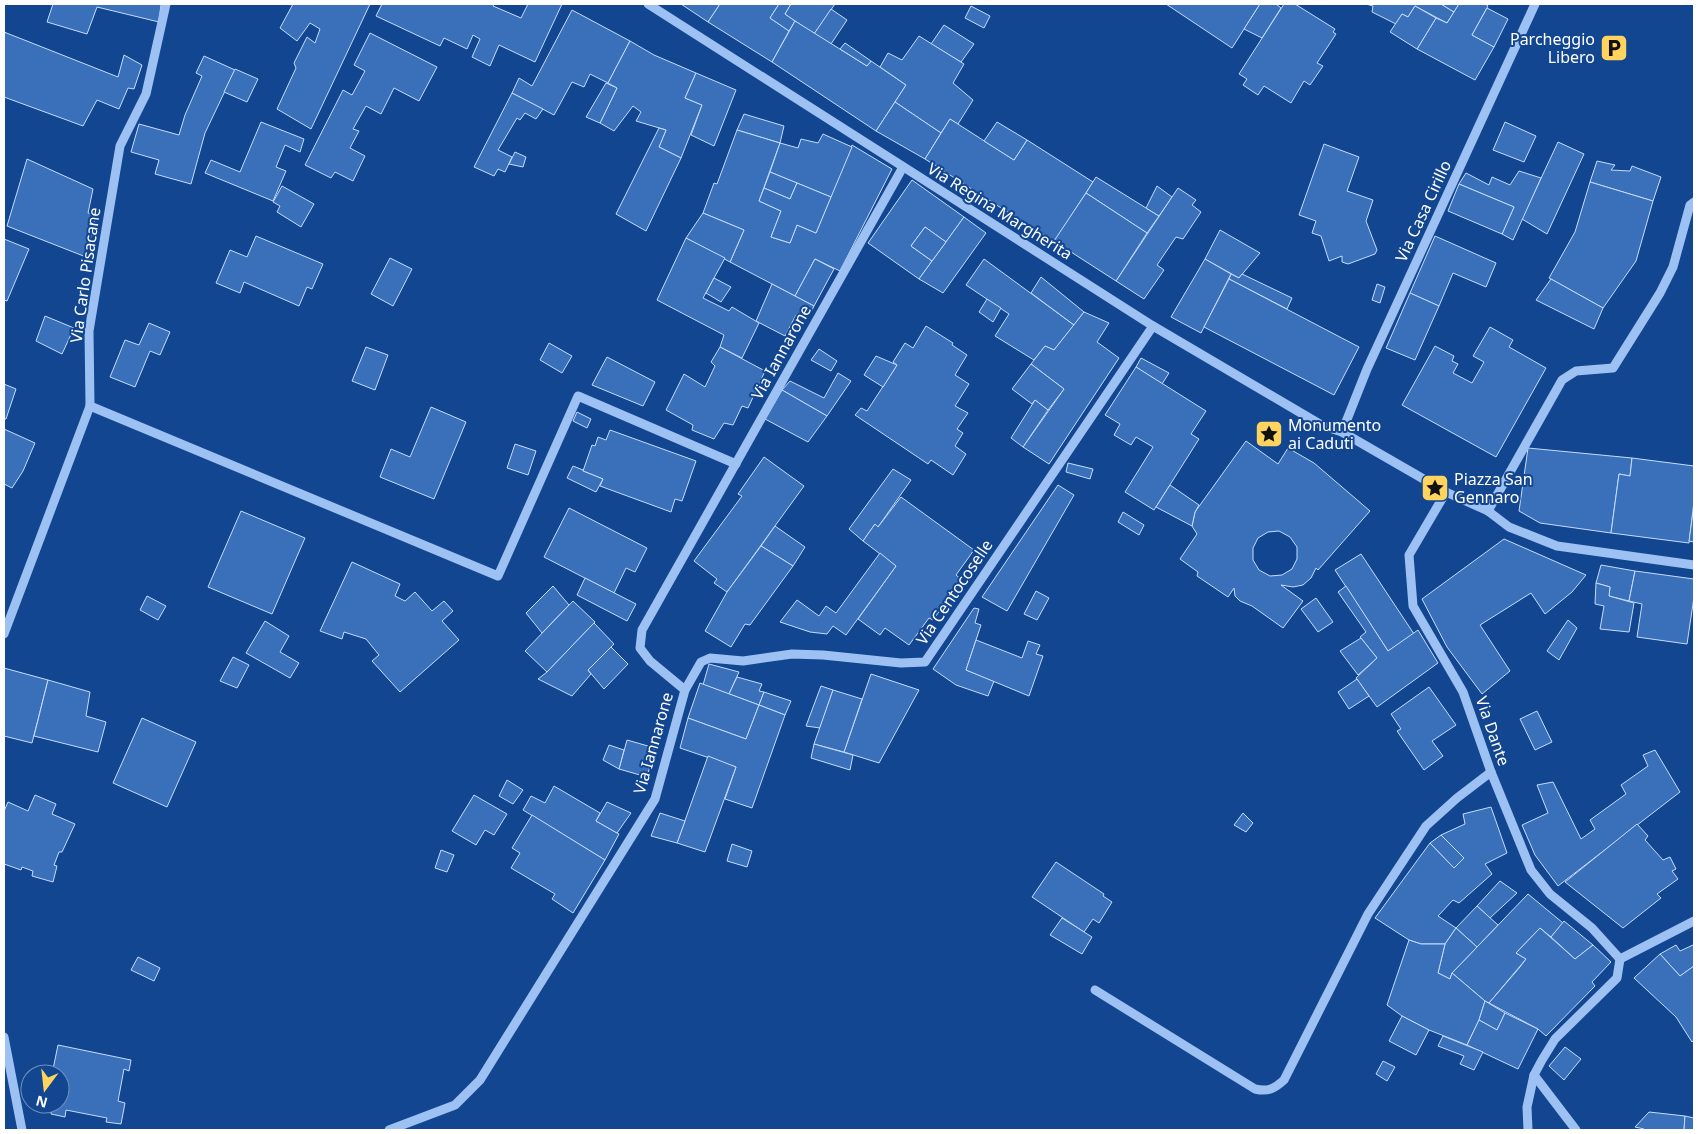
<svg xmlns="http://www.w3.org/2000/svg" width="1698" height="1134" font-family="'Noto Sans',sans-serif">
  <style>
    .building { fill: #3a70b9; stroke: #c4dcfd; fill-rule: evenodd }
    .lines { fill: none; stroke-linecap: round; stroke-linejoin: round }
    .minor { stroke: #9dc1f2; stroke-width: 9 }
    .labels { text-anchor: middle; dominant-baseline: central; stroke-width: 4; stroke-linejoin: round; paint-order: stroke }
    .poi-label { font-size: 16px; fill: #fff; stroke: #124690; text-anchor: start }
    .street-label { font-size: 16px; fill: #fff; stroke: #124690 }
  </style>
  <rect width="100%" height="100%" fill="#124690"/>
  <g class="building">
    <path d="M53,4H161L159,22L97,7L87,34L47,22Z"/>
    <path d="M293,4H370L311,129L277,109L296,68L294,63L307,37L315,43L320,29L310,23L297,41L280,28Z"/>
    <path d="M382,4H494L493,6L521,18L528,4H562L535,62L499,45L490,66L472,57L480,39L473,35L467,49L444,38L440,46L376,16Z"/>
    <path d="M681,4H720L708,22Z"/>
    <path d="M720,4H779L770,18L789,31L772,62L708,22Z"/>
    <path d="M779,4H791L785,14L795,21L789,31L770,18Z"/>
    <path d="M791,4H835L814,34L785,14Z"/>
    <path d="M1166,4H1260L1232,48Z"/>
    <path d="M1260,4H1276L1281,8L1262,38L1244,29Z"/>
    <path d="M1284,4H1295L1335,29L1333,32L1336,34L1317,63L1323,66L1310,85L1304,81L1291,103L1264,86L1258,95L1243,85L1247,79L1239,74Z"/>
    <path d="M1366,4H1441L1454,12L1447,23L1415,6L1408,17L1402,14L1396,24L1372,12L1373,6Z"/>
    <path d="M1441,4H1459L1454,12Z"/>
    <path d="M1459,4H1485L1488,6L1472,35L1494,47L1475,80L1417,49L1436,18L1447,23Z"/>
    <path d="M971,6L990,16L984,28L965,18Z"/>
    <path d="M1415,6L1436,18L1417,49L1390,32L1402,14L1408,17Z"/>
    <path d="M1487,8L1508,19L1494,47L1472,35Z"/>
    <path d="M831,9L847,20L831,44L814,34Z"/>
    <path d="M572,10L630,41L608,83L590,74L584,87L572,82L554,115L512,93L519,78L532,86Z"/>
    <path d="M795,21L867,66L871,61L906,85L876,131L772,62Z"/>
    <path d="M944,25L974,44L961,62L931,44Z"/>
    <path d="M4,32L118,77L124,55L142,65L134,89L128,88L119,109L97,100L83,126L4,97Z"/>
    <path d="M370,33L437,67L419,101L394,88L381,114L366,106L353,129L359,131L350,148L365,156L353,181L335,172L331,178L305,165L343,90L352,95L365,71L354,65Z"/>
    <path d="M919,36L964,64L953,83L973,100L958,124L950,119L941,133L895,102L906,85L880,67L888,53L902,60Z"/>
    <path d="M630,41L654,55L696,73L685,98L702,105L681,158L659,147L666,130L636,121L641,112L633,106L614,131L600,123L617,88L608,83Z"/>
    <path d="M845,43L871,61L867,66L840,49Z"/>
    <path d="M204,56L235,70L205,133L191,184L155,174L159,160L131,152L139,124L179,135L185,115L202,76L196,73Z"/>
    <path d="M235,69L258,79L247,102L224,92Z"/>
    <path d="M696,73L736,90L714,146L691,135L702,105L685,98Z"/>
    <path d="M606,83L617,88L600,123L586,117Z"/>
    <path d="M512,93L543,109L536,119L525,113L520,120L517,118L498,150L512,157L505,172L498,169L494,176L474,167Z"/>
    <path d="M895,102L941,133L925,159L876,131Z"/>
    <path d="M744,114L784,126L780,143L737,130Z"/>
    <path d="M950,119L1014,160L1027,140L1093,182L1054,242L925,159Z"/>
    <path d="M261,122L304,139L300,152L285,145L276,167L286,171L273,201L205,173L211,160L240,172Z"/>
    <path d="M997,122L1027,140L1014,160L984,141Z"/>
    <path d="M1505,122L1536,136L1524,162L1493,150Z"/>
    <path d="M659,128L666,130L659,147L681,158L646,231L616,214Z"/>
    <path d="M737,130L780,143L759,201L781,211L771,237L790,243L797,225L816,233L852,145L892,169L840,271L815,259L795,296L730,262L744,230L703,213L714,183L717,184Z"/>
    <path d="M823,134L852,147L831,197L770,172L780,143L798,148L801,139L818,143Z"/>
    <path d="M1558,142L1584,154L1547,234L1522,219Z"/>
    <path d="M1324,144L1359,157L1347,191L1373,200L1366,221L1377,250L1375,254L1348,264L1342,262V256L1329,261L1321,236L1312,233L1316,221L1299,215Z"/>
    <path d="M515,152L526,157L523,167L509,164Z"/>
    <path d="M27,159L93,189L88,213L96,215L86,257L7,226Z"/>
    <path d="M1597,161L1615,165L1611,170L1630,171L1632,166L1661,177L1653,201L1590,182Z"/>
    <path d="M1519,171L1541,178L1513,240L1502,234L1514,207L1459,184L1466,173L1489,185L1492,177L1510,185Z"/>
    <path d="M770,172L797,183L790,199L764,188Z"/>
    <path d="M1096,177L1159,216L1147,233L1086,193Z"/>
    <path d="M912,180L964,217L946,242L925,227L911,246L932,261L919,279L868,243Z"/>
    <path d="M1590,182L1653,201L1636,261L1603,308L1549,278L1575,232Z"/>
    <path d="M797,183L831,197L816,233L797,225L790,243L771,237L781,211L759,201L764,188L790,199Z"/>
    <path d="M1459,184L1514,207L1502,234L1448,211Z"/>
    <path d="M282,186L314,204L301,227L277,212L280,206L273,202Z"/>
    <path d="M1157,186L1172,197L1159,216L1146,208Z"/>
    <path d="M1178,188L1196,200L1192,205L1201,212L1183,239L1176,237L1157,265L1164,270L1144,299L1116,281Z"/>
    <path d="M1086,193L1147,233L1116,281L1054,241Z"/>
    <path d="M703,213L744,230L730,262L686,238Z"/>
    <path d="M964,217L986,233L943,293L919,279Z"/>
    <path d="M925,227L946,242L932,261L911,246Z"/>
    <path d="M1220,230L1260,253L1239,278L1205,259Z"/>
    <path d="M256,236L323,264L312,289L307,287L299,306L244,282L240,293L216,283L230,250L247,257Z"/>
    <path d="M1435,236L1496,263L1486,287L1453,273L1439,306L1410,293Z"/>
    <path d="M686,238L725,258L703,298L729,311L732,307L759,323L742,358L720,347L724,335L657,300Z"/>
    <path d="M4,239L29,249L7,301L4,300Z"/>
    <path d="M390,258L412,269L393,306L371,294Z"/>
    <path d="M815,259L834,269L814,306L795,296Z"/>
    <path d="M984,259L1074,325L1054,350L1045,346L1034,360L995,336L1009,314L966,285Z"/>
    <path d="M1205,259L1231,274L1201,333L1171,317Z"/>
    <path d="M1231,274L1239,278L1242,274L1292,298L1287,309L1229,279Z"/>
    <path d="M1041,277L1084,312L1074,325L1031,293Z"/>
    <path d="M714,278L731,287L721,302L706,293Z"/>
    <path d="M1229,279L1359,347L1334,395L1204,327Z"/>
    <path d="M1551,279L1603,308L1594,329L1536,300Z"/>
    <path d="M772,284L814,306L810,314L796,315L785,336L756,321Z"/>
    <path d="M1377,284L1385,287L1380,303L1372,300Z"/>
    <path d="M1410,293L1439,306L1415,360L1386,348Z"/>
    <path d="M987,299L1001,308L993,322L979,312Z"/>
    <path d="M1084,312L1109,323L1097,342L1119,358L1049,464L1023,447L1064,389L1031,364L1045,346L1054,350Z"/>
    <path d="M45,316L74,328L62,354L36,341Z"/>
    <path d="M149,323L170,332L160,355L150,351L135,387L110,377L125,340L139,345Z"/>
    <path d="M926,326L953,343L952,345L967,355L955,375L969,384L955,406L968,413L957,429L963,433L955,446L966,454L953,475L931,460L928,464L855,415L861,408L867,411L897,365L893,362L905,343L913,348Z"/>
    <path d="M1490,327L1513,340L1509,347L1546,368L1496,457L1402,405L1435,346L1454,356L1452,361L1458,364L1453,373L1472,383L1484,362L1473,356Z"/>
    <path d="M549,343L572,356L562,373L540,360Z"/>
    <path d="M366,347L388,355L375,390L352,381Z"/>
    <path d="M720,347L765,371L748,408L742,406L733,425L724,423L714,439L692,430L693,425L666,410L684,374L705,387L715,366L711,362Z"/>
    <path d="M819,349L837,361L831,371L811,360Z"/>
    <path d="M876,356L897,365L883,387L864,375Z"/>
    <path d="M607,357L655,382L643,406L592,385Z"/>
    <path d="M1141,358L1169,373L1162,384L1136,367Z"/>
    <path d="M1031,364L1064,389L1048,410L1035,400L1032,404L1012,389Z"/>
    <path d="M1136,367L1206,411L1191,434L1199,439L1154,510L1125,492L1153,447L1136,437L1131,445L1114,435L1120,424L1105,415Z"/>
    <path d="M838,373L851,381L827,416L782,390L790,381L824,398Z"/>
    <path d="M4,384L16,389L6,419H4Z"/>
    <path d="M782,390L827,416L808,442L765,419Z"/>
    <path d="M1035,400L1048,410L1023,447L1011,438Z"/>
    <path d="M431,407L466,422L434,499L380,477L391,449L410,457Z"/>
    <path d="M577,412L591,419L587,428L573,421Z"/>
    <path d="M4,429L35,443L23,471L12,488L4,484Z"/>
    <path d="M610,430L696,461L682,501L675,499L671,512L600,486L603,479L583,471L592,445L595,446L598,437L606,440Z"/>
    <path d="M1246,441L1278,464L1288,448L1314,463L1370,511L1318,570L1316,568L1311,578L1303,585L1293,587L1281,585L1303,601L1283,628L1252,606L1240,601L1235,596L1234,588L1228,597L1197,576L1198,572L1180,559L1197,534L1192,526L1195,512ZM1279,531L1290,537L1297,547V559L1292,569L1282,575L1270,576L1259,570L1253,560V548L1258,538L1268,532Z"/>
    <path d="M515,444L536,451L528,475L507,468Z"/>
    <path d="M1528,448L1632,458L1630,476L1619,474L1611,533L1540,523L1519,511Z"/>
    <path d="M764,457L804,486L727,592L714,583L717,579L694,561L742,496L738,494Z"/>
    <path d="M1632,458L1694,466V501L1689,543L1611,533L1619,474L1630,476Z"/>
    <path d="M1068,463L1093,469L1090,479L1066,472Z"/>
    <path d="M573,466L583,470V471L603,479L596,492L567,478Z"/>
    <path d="M893,469L911,480L878,527L875,524L863,541L849,529Z"/>
    <path d="M1058,485L1074,495L1007,611L982,597Z"/>
    <path d="M1170,485L1199,505L1195,512L1192,526L1156,507Z"/>
    <path d="M901,497L974,550L956,575L962,580L933,620L929,618L909,645L885,628L880,635L858,619L896,566L863,541L875,524L878,527Z"/>
    <path d="M569,508L647,548L635,572L626,568L614,593L544,557Z"/>
    <path d="M241,511L305,538L272,614L208,587Z"/>
    <path d="M1123,512L1144,525L1139,535L1118,522Z"/>
    <path d="M1693,512H1694V542L1689,541Z"/>
    <path d="M775,526L805,547L793,566L761,546Z"/>
    <path d="M1504,539L1586,575L1572,592L1545,614L1531,593L1480,625L1510,671L1482,694L1447,647L1422,599Z"/>
    <path d="M761,546L793,566L750,625L745,624L731,647L705,631L727,592Z"/>
    <path d="M880,553L896,566L846,635L833,626L827,634L810,632L780,622L797,600L819,616L826,606L836,613Z"/>
    <path d="M1361,554L1414,634L1388,651L1335,570Z"/>
    <path d="M352,562L400,584L395,596L405,601L415,592L432,611L444,601L453,611L442,621L459,640L400,692L372,661L379,655L366,639L344,632L342,639L320,631Z"/>
    <path d="M1601,565L1635,571L1629,601L1609,596L1610,587L1596,583Z"/>
    <path d="M1635,571L1694,579V597L1687,644L1637,637L1642,604L1629,601Z"/>
    <path d="M585,578L636,604L627,621L577,595Z"/>
    <path d="M1596,583L1610,587L1609,596L1634,603L1629,632L1600,629L1604,606L1595,604Z"/>
    <path d="M553,586L569,605L542,633L526,613Z"/>
    <path d="M1346,586L1388,651L1418,630L1438,663L1377,707L1356,678L1377,658L1360,637L1366,632L1338,592Z"/>
    <path d="M1036,591L1049,598L1037,620L1024,614Z"/>
    <path d="M147,596L166,606L158,620L140,610Z"/>
    <path d="M1316,598L1333,622L1318,632L1301,609Z"/>
    <path d="M573,601L595,622L547,672L525,651Z"/>
    <path d="M974,608L979,609L975,623L981,625L966,670L994,681L988,696L956,685L933,669Z"/>
    <path d="M1568,620L1577,628L1559,660L1547,651Z"/>
    <path d="M265,621L289,636L280,652L299,663L290,678L246,653Z"/>
    <path d="M594,623L614,644L588,670L591,674L572,696L538,679L547,672Z"/>
    <path d="M1361,638L1377,658L1358,675L1340,651Z"/>
    <path d="M976,640L1022,658L1028,641L1040,645L1036,654L1043,656L1029,696L966,670Z"/>
    <path d="M611,647L628,664L604,689L588,670Z"/>
    <path d="M233,657L249,665L237,688L220,681Z"/>
    <path d="M709,664L739,672L729,694L703,685Z"/>
    <path d="M4,668L48,680L32,743L4,736Z"/>
    <path d="M871,674L919,690L879,763L844,752Z"/>
    <path d="M737,677L762,684L759,691L764,692L759,705L729,694Z"/>
    <path d="M1357,679L1369,696L1349,709L1338,692Z"/>
    <path d="M48,680L90,692L86,716L106,722L98,752L34,736Z"/>
    <path d="M700,683L759,705L746,739L688,718Z"/>
    <path d="M821,686L833,690L820,728L806,726Z"/>
    <path d="M1429,687L1456,725L1432,741L1443,756L1424,770L1397,731L1401,729L1391,714Z"/>
    <path d="M833,690L862,699L844,752L814,744Z"/>
    <path d="M764,692L791,701L785,715L759,705Z"/>
    <path d="M759,705L785,715L752,808L725,799L736,767L680,748L688,718L746,739Z"/>
    <path d="M1537,711L1552,742L1535,750L1520,719Z"/>
    <path d="M142,718L196,742L167,807L113,783Z"/>
    <path d="M627,740L655,748L647,777L619,769Z"/>
    <path d="M814,744L853,755L850,770L811,758Z"/>
    <path d="M609,745L624,750L619,769L603,760Z"/>
    <path d="M1655,750L1680,792L1558,886L1535,855L1522,825L1548,813L1537,785L1553,782L1581,839L1595,829L1590,820L1626,794L1621,785L1648,766L1643,755Z"/>
    <path d="M708,756L736,767L705,852L677,843Z"/>
    <path d="M507,780L523,790L513,804L499,796Z"/>
    <path d="M554,786L600,813L596,821L619,834L605,860L523,810L531,796L545,803Z"/>
    <path d="M35,795L56,804L52,814L75,824L62,852H59L54,865L57,866L53,882L32,876L33,871L22,867L21,870L4,864V811L8,802L28,811Z"/>
    <path d="M474,795L507,814L494,835L485,830L476,845L452,831Z"/>
    <path d="M607,802L631,813L617,833L596,821Z"/>
    <path d="M1491,807L1507,853L1485,864L1492,874L1459,903L1453,900L1438,916L1456,928L1445,944H1421L1409,940L1375,918L1430,843L1454,868L1464,858L1441,835L1465,824L1463,814Z"/>
    <path d="M660,813L685,821L677,843L651,836Z"/>
    <path d="M1243,813L1253,823L1246,832L1234,825Z"/>
    <path d="M532,815L605,860L573,913L552,899L555,894L511,868L520,853L512,848Z"/>
    <path d="M1637,824L1648,836L1645,840L1663,860L1670,857L1676,869L1672,871L1678,879L1657,894L1661,898L1623,928L1565,882Z"/>
    <path d="M1441,835L1464,858L1454,868L1430,843Z"/>
    <path d="M732,844L752,851L747,867L727,861Z"/>
    <path d="M441,850L454,855L447,872L435,868Z"/>
    <path d="M1056,862L1104,894L1103,896L1112,902L1099,923L1093,919L1084,932L1032,897Z"/>
    <path d="M1500,881L1517,893L1490,918L1477,906Z"/>
    <path d="M1528,894L1563,923L1551,937L1540,928L1516,953L1526,959L1489,1003L1485,1001L1452,973Z"/>
    <path d="M1477,906L1498,925L1477,947L1456,928Z"/>
    <path d="M1062,918L1092,937L1082,954L1050,935Z"/>
    <path d="M1564,921L1593,945L1575,959L1551,937Z"/>
    <path d="M1456,928L1477,947L1452,973L1450,979L1438,973L1445,944Z"/>
    <path d="M1540,928L1575,959L1593,945L1611,962L1592,982L1595,986L1546,1036L1538,1029L1489,1003L1520,967L1526,959L1516,953Z"/>
    <path d="M1409,940L1421,944H1445L1438,973L1450,979L1452,973L1485,1001L1479,1020L1467,1045L1429,1030L1402,1016L1387,1005Z"/>
    <path d="M1676,945L1680,951L1693,945L1694,946V966L1680,976L1660,954Z"/>
    <path d="M1660,954L1680,976L1694,966V1040L1692,1042L1676,1017L1634,978Z"/>
    <path d="M138,957L160,968L154,981L131,970Z"/>
    <path d="M1485,1001L1505,1013L1497,1030L1479,1020Z"/>
    <path d="M1505,1013L1538,1029L1518,1069L1467,1045L1479,1020L1497,1030Z"/>
    <path d="M1402,1016L1429,1030L1416,1055L1389,1041Z"/>
    <path d="M1443,1036L1483,1052L1474,1070L1460,1064L1464,1056L1438,1046Z"/>
    <path d="M58,1045L131,1060L129,1071L124,1069L118,1101L125,1103L121,1124L106,1122L107,1118L66,1110L65,1117L51,1114L53,1104H60V1074H52Z"/>
    <path d="M1565,1047L1581,1059L1564,1080L1549,1066Z"/>
    <path d="M1383,1061L1395,1067L1387,1081L1376,1074Z"/>
    <path d="M1649,1112L1685,1116L1684,1130H1644V1129L1635,1127Z"/>
    <path d="M1685,1116L1694,1118V1130H1684Z"/>
  </g>
  <g class="lines">
    <g class="minor">
      <path d="M648,4L1153,326L1323,426L1342,432L1446,492L1488,511L1509,527L1557,546L1694,565"/>
      <path d="M90,406L498,576L578,396L736,464"/>
      <path d="M1342,432L1367,369L1535,4"/>
      <path d="M1446,492L1409,555L1413,606L1463,692L1491,772L1531,870L1550,894L1592,928L1620,959"/>
      <path d="M1488,511L1562,380L1576,371L1613,368L1660,293L1673,267L1690,205L1694,202"/>
      <path d="M4,634L90,406L89,331L120,146L146,94L166,4"/>
      <path d="M685,690L650,661L640,648L642,630L903,167"/>
      <path d="M1620,959L1694,921"/>
      <path d="M1095,990L1255,1089C1268,1092 1274,1089 1284,1080L1368,914L1426,826L1457,798L1491,772"/>
      <path d="M4,1037L22,1130"/>
      <path d="M1534,1075L1576,1130"/>
      <path d="M389,1130L455,1105L480,1080L655,799L685,690L701,662L710,658L743,661L792,654L823,655L901,663L925,662L1153,326"/>
      <path d="M1528,1130L1527,1107L1534,1075L1542,1060L1555,1039L1617,978L1620,959"/>
    </g>
  </g>
  <defs>
    <g id="parking-square" transform="scale(1.4375)"><rect x="-9" y="-9" width="18" height="18" rx="4" fill="#ffd45e" stroke="#124690"/><path d="M-3.5-5.5H1a3.5 3.5 0 0 1 0 7H-1V5.5H-3.5ZM-1-3.4V-.6H.8a1.4 1.4 0 0 0 0-2.8Z" fill="#111"/></g>
    <g id="sight-square" transform="scale(1.4375)"><rect x="-9" y="-9" width="18" height="18" rx="4" fill="#ffd45e" stroke="#124690"/><path d="M0-6L1.8-2.2L6-1.7L2.9 1.2L3.7 5.4L0 3.3L-3.7 5.4L-2.9 1.2L-6-1.7L-1.8-2.2Z" fill="#111"/></g>
  </defs>
  <g fill-rule="evenodd">
    <use href="#parking-square" x="1614" y="48"/>
    <use href="#sight-square" x="1269" y="434"/>
    <use href="#sight-square" x="1435" y="488"/>
  </g>
  <g class="labels">
    <g class="poi-label">
      <text x="1595" y="39" text-anchor="end">Parcheggio<tspan x="1595" dy="18">Libero</tspan></text>
      <text x="1288" y="425">Monumento<tspan x="1288" dy="18">ai Caduti</tspan></text>
      <text x="1454" y="479">Piazza San<tspan x="1454" dy="18">Gennaro</tspan></text>
    </g>
    <g class="street-label">
      <text transform="translate(1000 211) rotate(32)">Via Regina Margherita</text>
      <text transform="translate(1423 211) rotate(-65)">Via Casa Cirillo</text>
      <text transform="translate(85 275) rotate(-82)">Via Carlo Pisacane</text>
      <text transform="translate(781 352) rotate(-61)">Via Iannarone</text>
      <text transform="translate(954 592) rotate(-56)">Via Centocoselle</text>
      <text transform="translate(1493 731) rotate(71)">Via Dante</text>
      <text transform="translate(653 743) rotate(-74)">Via Iannarone</text>
    </g>
  </g>
  <rect width="1698" height="1134" fill="none" stroke="#ffffff" stroke-width="10"/>
  <g transform="translate(45 1089) rotate(195)"><circle r="24" fill="#124690" stroke="#7190bc"/>
  <path d="M0-4L9 19L0 12L-9 19Z" fill="#ffd45e"/>
  <text y="-8" font-size="14" font-weight="bold" text-anchor="middle" fill="#ffffff">N</text>
  </g>
</svg>
